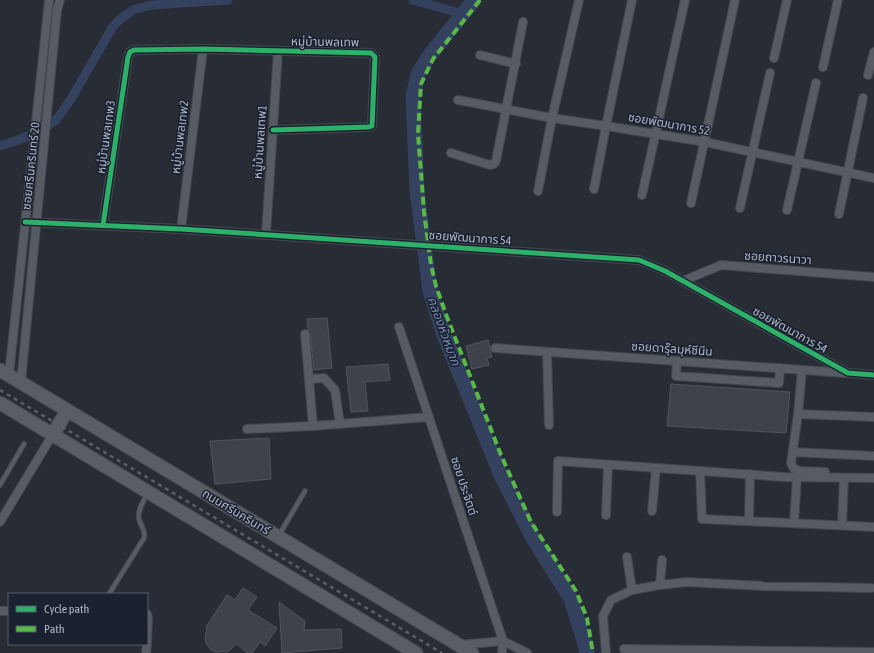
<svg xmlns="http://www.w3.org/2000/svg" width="874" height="653" font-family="'Asap Condensed','Noto Sans Thai',sans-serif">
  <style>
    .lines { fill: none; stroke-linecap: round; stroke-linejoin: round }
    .canal { stroke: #34415f; stroke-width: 9 }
    .river { stroke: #34415f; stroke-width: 15 }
    .building { fill: #3f424b; stroke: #4f545d }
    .lane-casing { stroke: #43474e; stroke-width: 6 }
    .street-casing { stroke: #43474e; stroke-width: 10 }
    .primary-casing { stroke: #444952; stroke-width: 15 }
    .lane { stroke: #575b63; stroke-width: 4 }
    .street { stroke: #575b63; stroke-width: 8 }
    .primary { stroke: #595d65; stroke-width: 13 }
    .rail { stroke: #5b5e66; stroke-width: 2.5; stroke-dasharray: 4 4; stroke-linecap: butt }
    .quiet { stroke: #58b947; stroke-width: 4; stroke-dasharray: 8 4; stroke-linecap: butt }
    .cycleway-casing { stroke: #1a2130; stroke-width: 8 }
    .cycleway { stroke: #2db169; stroke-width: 5 }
    .labels { text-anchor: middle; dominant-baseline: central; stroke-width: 3; stroke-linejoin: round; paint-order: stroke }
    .street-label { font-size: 12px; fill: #b0b7c7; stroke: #1a2130 }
    .water-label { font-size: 13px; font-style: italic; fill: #778ab0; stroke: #1a2130 }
  </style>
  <rect width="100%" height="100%" fill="#272c35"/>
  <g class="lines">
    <g class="canal">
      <path d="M413,0L463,14"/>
      <path d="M0,146L21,139L42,130L57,119L71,99L112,28L118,21L133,10L151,5L228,0"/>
    </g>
    <path class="river" d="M474,0L429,56L418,74L413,96L417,191L430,291L444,335L501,475L533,538L571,599L584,641L587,653"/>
  </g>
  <g class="building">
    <path d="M327,318L332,368L314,370L310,334L308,329L307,319Z"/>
    <path d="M488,340L492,357L487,358L489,365L472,369L466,346Z"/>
    <path d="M388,364L390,380L365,382L368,411L351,412L346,367Z"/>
    <path d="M671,384L790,392L786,433L667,426Z"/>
    <path d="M269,438L271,479L215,484L210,441Z"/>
    <path d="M243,588L257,597L248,610L277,628L265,646L260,642L252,653H248L236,644L229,651L216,652L210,649L206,643L205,638L207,627H206L227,595L235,600Z"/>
    <path d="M279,602L305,621L304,630L341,629L342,648L282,653Z"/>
  </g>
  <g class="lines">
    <g class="lane-casing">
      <g id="lane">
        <path d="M0,485L24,444"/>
        <path d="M279,535L305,491"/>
        <path d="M109,594L144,538C146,530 141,527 139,519C137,510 144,501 147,494"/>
      </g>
    </g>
    <g class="street-casing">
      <g id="street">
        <path d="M480,55L516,64"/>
        <path d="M774,58L787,0"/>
        <path d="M823,67L838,0"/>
        <path d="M868,75L874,52"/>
        <path d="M458,100L552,118L606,126L705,142L874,178"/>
        <path d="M451,153L490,165L494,164L496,161L523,22"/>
        <path d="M594,189L606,126L632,0"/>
        <path d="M538,191L552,118L579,0"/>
        <path d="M642,195L685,0"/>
        <path d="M691,203L735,0"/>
        <path d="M740,208L770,73"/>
        <path d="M787,210L816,83"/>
        <path d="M839,214L863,98"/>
        <path d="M25,222L181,229L639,260L665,271L848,373L874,375"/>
        <path d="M103,225L128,57L130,52L134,50L203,49L371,53L375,57L372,126L369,127L273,130"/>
        <path d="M181,229L203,49"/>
        <path d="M266,234L278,51"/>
        <path d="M683,281L721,265L874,277"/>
        <path d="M399,327L503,641L502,653"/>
        <path d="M305,334L313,426"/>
        <path d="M495,348L845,373"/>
        <path d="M547,352L549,425"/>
        <path d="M677,361L676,376L779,383L780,368"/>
        <path d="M802,370L798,414L791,463L794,469L800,471L825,472"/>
        <path d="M9,375L49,0"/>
        <path d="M310,379L324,378L335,390L340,424"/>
        <path d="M21,382L57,10L60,0"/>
        <path d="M798,414L874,417"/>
        <path d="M247,429L313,426L429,417"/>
        <path d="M793,452L874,456"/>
        <path d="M700,471L702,519L874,527"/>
        <path d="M652,511L656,468"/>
        <path d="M557,512L558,461L784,477L874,478"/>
        <path d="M606,515L608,465"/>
        <path d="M749,521L750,474"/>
        <path d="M0,522L53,434"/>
        <path d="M794,523L797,477"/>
        <path d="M842,525L844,478"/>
        <path d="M627,557L632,590"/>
        <path d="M660,585L662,560"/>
        <path d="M0,611H9"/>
        <path d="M147,614L148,617L147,641"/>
        <path d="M459,645L503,641L527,653"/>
        <path d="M624,649L874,652"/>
        <path d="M146,653L147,644"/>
        <path d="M606,653L603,616L611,600L632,590L660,585L687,582L763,586L871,588"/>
      </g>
    </g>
    <g class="primary-casing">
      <g id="primary">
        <path d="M0,370L472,653"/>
        <path d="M0,403L416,653"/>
        <path d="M53,434L67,411"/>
      </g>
    </g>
    <use href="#lane" class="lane"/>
    <use href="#street" class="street"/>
    <use href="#primary" class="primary"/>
    <path class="rail" d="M0,390L442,653"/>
    <path class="quiet" d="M480,0L433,59L421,84L418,134L424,212L431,265L436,286L447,317L501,455L531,522L576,591L587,618L593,653"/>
    <g class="cycleway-casing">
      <g id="cycleway">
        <path d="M25,222L181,229L639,260L665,271L848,373L874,375"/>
        <path d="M103,225L128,57L130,52L134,50L203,49L371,53L375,57L372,126L369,127L273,130"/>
      </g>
    </g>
    <use href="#cycleway" class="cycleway"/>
  </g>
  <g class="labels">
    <g class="street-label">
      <text transform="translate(325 42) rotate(1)">หมู่บ้านพลเทพ</text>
      <text transform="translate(669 124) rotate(10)">ซอยพัฒนาการ 52</text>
      <text transform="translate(106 137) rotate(-82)">หมู่บ้านพลเทพ3</text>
      <text transform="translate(180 137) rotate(-83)">หมู่บ้านพลเทพ2</text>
      <text transform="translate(260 142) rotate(-86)">หมู่บ้านพลเทพ1</text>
      <text transform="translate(31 166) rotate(-84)">ซอยศรีนครินทร์ 20</text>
      <text transform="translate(470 238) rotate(4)">ซอยพัฒนาการ 54</text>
      <text transform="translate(778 258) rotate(4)">ซอยถาวรนาวา</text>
      <text transform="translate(790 330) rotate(29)">ซอยพัฒนาการ 54</text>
      <text transform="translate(672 349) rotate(4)">ซอยดารุ๊ลมุห์ซีนีน</text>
      <text transform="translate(464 486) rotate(72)">ซอย ประจิตต์</text>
      <text transform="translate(236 512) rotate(31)">ถนนศรีนครินทร์</text>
    </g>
    <g class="water-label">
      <text transform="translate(444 331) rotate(70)">คลองหัวหมาก</text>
    </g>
  </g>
  <rect x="8" y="593" width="140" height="52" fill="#1a2130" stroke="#565d6c"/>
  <rect x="16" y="606" width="20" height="6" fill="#2db169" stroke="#565d6c"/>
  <text x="44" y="613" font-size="12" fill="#b0b7c7">Cycle path</text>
  <rect x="16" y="626" width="20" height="6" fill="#58b947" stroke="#565d6c"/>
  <text x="44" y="633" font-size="12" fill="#b0b7c7">Path</text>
</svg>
